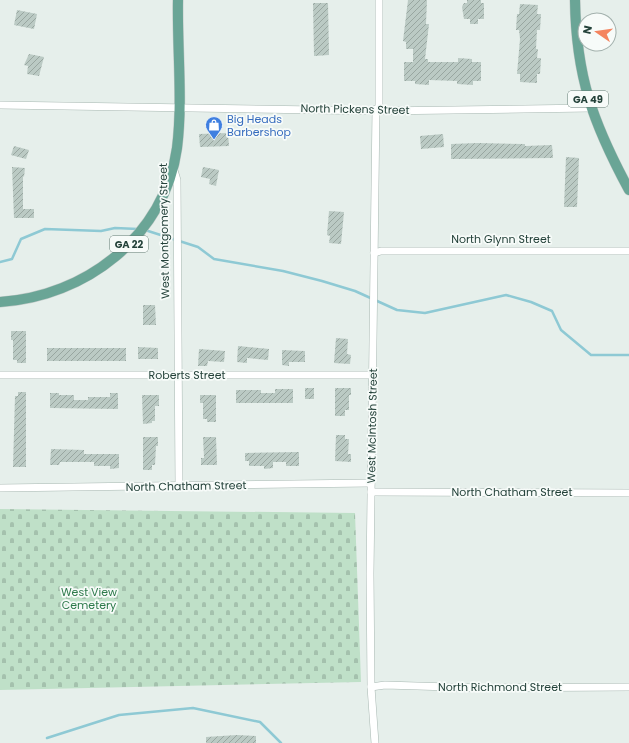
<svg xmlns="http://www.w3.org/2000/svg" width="629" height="743" font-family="Poppins,sans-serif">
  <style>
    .cemetery { fill: url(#cemetery-stones) }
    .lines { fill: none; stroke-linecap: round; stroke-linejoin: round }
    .stream { stroke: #8ec9d4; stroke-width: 2.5 }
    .building { fill: url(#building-hatch) }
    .minor-casing { stroke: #a8b8b2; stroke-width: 8 }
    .primary-casing { stroke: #c2cac8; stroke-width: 11 }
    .minor { stroke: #fff; stroke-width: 7 }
    .primary { stroke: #6aa596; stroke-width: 10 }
    .labels { text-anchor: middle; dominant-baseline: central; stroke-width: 3.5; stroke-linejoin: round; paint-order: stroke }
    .shield { fill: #f7fbf9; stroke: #637a73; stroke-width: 1 }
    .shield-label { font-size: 10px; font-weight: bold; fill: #24423a }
    .street-label { font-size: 11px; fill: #24423a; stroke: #f7fbf9 }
    .shop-label { font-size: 11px; fill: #366cbe; stroke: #f7fbf9; text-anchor: start }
    .park-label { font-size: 11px; fill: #2d7a4b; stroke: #f7fbf9 }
  </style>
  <defs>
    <pattern id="cemetery-stones" width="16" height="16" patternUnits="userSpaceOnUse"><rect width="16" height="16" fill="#bfe0c8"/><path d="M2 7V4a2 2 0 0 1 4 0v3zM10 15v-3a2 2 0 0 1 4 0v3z" fill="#a4c1ad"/></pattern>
    <pattern id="building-hatch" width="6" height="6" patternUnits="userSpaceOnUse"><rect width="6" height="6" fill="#bbcac4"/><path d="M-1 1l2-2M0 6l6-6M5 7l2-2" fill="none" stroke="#98a6a0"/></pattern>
  </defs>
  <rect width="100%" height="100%" fill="#e6efeb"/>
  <path class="cemetery" d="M0,509L355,513L361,682L0,690Z"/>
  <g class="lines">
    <g class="stream">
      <path d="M145,230L198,247L214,259L283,271L322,281L355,291L397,310L425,313L506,295L531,302L552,311L561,330L591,355H629"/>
      <path d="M0,262L12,259L21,239L45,229L101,231L115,228L138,229"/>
      <path d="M47,738L119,715L193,708L260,722L281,743"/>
    </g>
  </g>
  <g class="building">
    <path d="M408,0H427L426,24H429L425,59H428V62H458V58L472,59V62H481V81H473V85L457,84V81L429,80V85L415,84V81H404V62H413V49H406V42L403,41Z"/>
    <path d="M467,0H481V3H484V19H478V24H470V19H464L462,7L464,3H467Z"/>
    <path d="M313,3H328L329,55L314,56Z"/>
    <path d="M520,4L538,5L537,14H541L540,30H537L536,49H538L537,58H541L540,74H537V83L520,82V74H517L520,39L519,30H516L517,14H519Z"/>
    <path d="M17,10L37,14L34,29L14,25Z"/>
    <path d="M29,54L44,57L39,76L27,74L28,66L24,65Z"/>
    <path d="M228,133L229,146L200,147L199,134Z"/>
    <path d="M443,134L444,147L421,149L420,136Z"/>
    <path d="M478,143L525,144V146L552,145L553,158L451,159V144Z"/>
    <path d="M14,146L29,150L26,159L11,155Z"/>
    <path d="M566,157L579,158L577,207H564Z"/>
    <path d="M12,167L25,168L24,177L23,176V209H34V218H14Z"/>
    <path d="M203,167L219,170L216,186L209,184L210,179L201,177Z"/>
    <path d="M329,211L344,212L341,244L329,243L330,236L327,235Z"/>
    <path d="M143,305H155L156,325H143Z"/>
    <path d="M11,331H26V363H17V360H13V340H11Z"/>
    <path d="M336,338L348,339L347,354L351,355L350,364L334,363Z"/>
    <path d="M238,346L269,349L268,360L247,358V363L237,362Z"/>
    <path d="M138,347L158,348V359H138Z"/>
    <rect x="47" y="348" width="79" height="13"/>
    <path d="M199,349L225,351L224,362L208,361L207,366H198Z"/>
    <path d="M282,350L305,351V362H289V366L282,365Z"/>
    <rect x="305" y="388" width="9" height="11"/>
    <path d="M335,388H351V395H349V410H345V416H335Z"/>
    <path d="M275,389H293V403H236V390H261V393H275Z"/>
    <path d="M18,392H26V467H13L15,396H18Z"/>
    <path d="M50,393H59V395H74V400H88V397H110V393H118V409L50,408Z"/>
    <path d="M142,395H159V406H155V421H152V423L143,424Z"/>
    <path d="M200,395H216V422H207V419H203V403H200Z"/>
    <path d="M336,435H345V439H349L348,454H351V462L335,461Z"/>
    <path d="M143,437H158V446H156L155,465H152V470H143Z"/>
    <path d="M203,437H216L217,465H201V458H204Z"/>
    <path d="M51,449L84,450V454H119V468L110,469V466H94V462H60L59,465H50Z"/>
    <path d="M299,452V466H286V462H273V468L264,469V466H249V461H245V453Z"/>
    <path d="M237,735L256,736V743H206V737Z"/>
  </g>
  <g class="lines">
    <g class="minor-casing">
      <g id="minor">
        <path d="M379,0V111"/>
        <path d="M0,105L379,111L591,108"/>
        <path d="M173,167L177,180L179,486"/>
        <path d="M374,253L381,251H629"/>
        <path d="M0,375H373"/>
        <path d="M0,488L371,483"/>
        <path d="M371,492L629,493"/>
        <path d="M371,687L385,685L482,688L629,687"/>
        <path d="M375,743L371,687L370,574L376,109"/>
      </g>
    </g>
    <g class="primary-casing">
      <g id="primary">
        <path d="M575,0C576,77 593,123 629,190"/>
        <path d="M0,302C85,297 165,236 177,148C183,100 177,49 178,0"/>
      </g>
    </g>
    <use href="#minor" class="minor"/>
    <use href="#primary" class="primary"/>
  </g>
  <defs>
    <g id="shop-pin" transform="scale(0.9)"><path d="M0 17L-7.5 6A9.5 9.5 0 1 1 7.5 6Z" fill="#3f7fe0" stroke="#f7fbf9"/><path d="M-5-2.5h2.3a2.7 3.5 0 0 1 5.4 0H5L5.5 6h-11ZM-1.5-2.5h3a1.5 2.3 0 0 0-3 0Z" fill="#fff"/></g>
  </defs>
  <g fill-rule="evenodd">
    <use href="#shop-pin" x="214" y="125"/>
  </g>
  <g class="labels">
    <g class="shield">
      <rect x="568" y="91" width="40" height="16" rx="3"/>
      <rect x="110" y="236" width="38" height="16" rx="3"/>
    </g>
    <g class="shield-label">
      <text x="588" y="99">GA 49</text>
      <text x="129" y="244">GA 22</text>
    </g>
    <g class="street-label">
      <text transform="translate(355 109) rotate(1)">North Pickens Street</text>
      <text transform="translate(164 231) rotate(-91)">West Montgomery Street</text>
      <text x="501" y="239">North Glynn Street</text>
      <text x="187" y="375">Roberts Street</text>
      <text transform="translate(372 426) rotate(-89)">West McIntosh Street</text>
      <text transform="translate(186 486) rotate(-1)">North Chatham Street</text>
      <text x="512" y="492">North Chatham Street</text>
      <text x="500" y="687">North Richmond Street</text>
    </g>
    <g class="shop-label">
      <text x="227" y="119">Big Heads<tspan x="227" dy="13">Barbershop</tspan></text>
    </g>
    <g class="park-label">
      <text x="89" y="592">West View<tspan x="89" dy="13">Cemetery</tspan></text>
    </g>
  </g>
  <g transform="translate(597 32) rotate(283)"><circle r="19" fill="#f7fbf9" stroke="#a3b1ad"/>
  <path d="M0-3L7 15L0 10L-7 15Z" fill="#f4845f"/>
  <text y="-6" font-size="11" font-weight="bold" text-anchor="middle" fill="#24423a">N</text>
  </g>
</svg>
